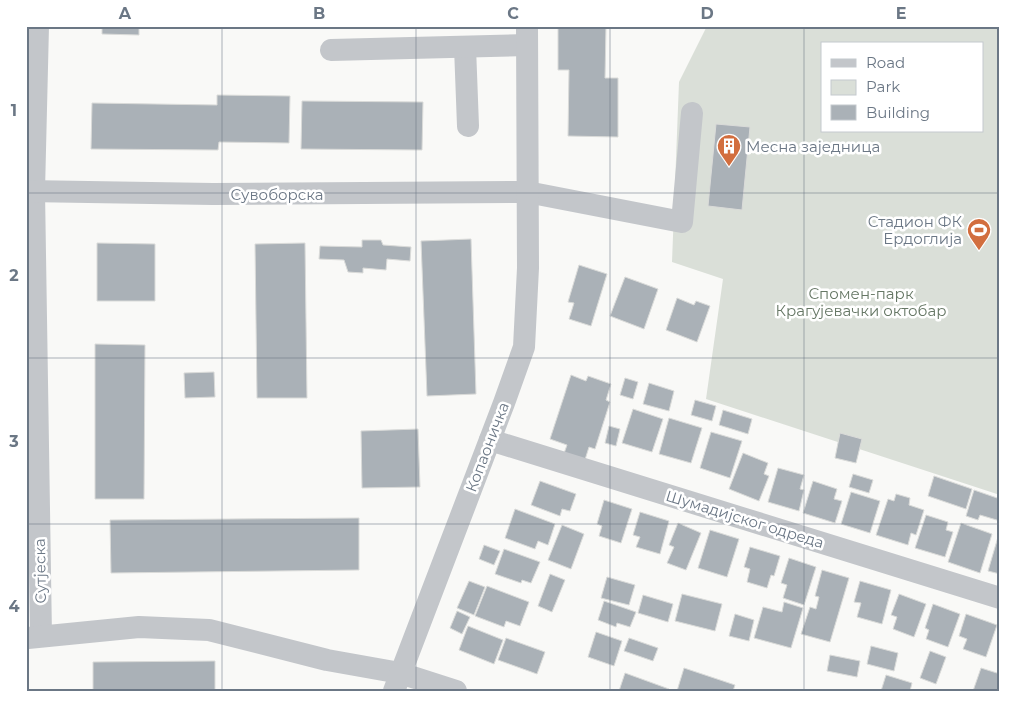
<svg xmlns="http://www.w3.org/2000/svg" width="1026" height="717" font-family="Montserrat,sans-serif">
  <style>
    .green { fill: #dadfd8; fill-rule: evenodd }
    .building { fill: #aab1b7; stroke: #dadbd9 }
    .lines { fill: none; stroke-linecap: round; stroke-linejoin: round }
    .minor { stroke: #c3c6ca; stroke-width: 22 }
    .grid { fill: none; stroke: #6b7785; stroke-width: 1; stroke-opacity: 0.55 }
    .labels { text-anchor: middle; dominant-baseline: central; stroke-width: 5; stroke-linejoin: round; paint-order: stroke }
    .poi-label { font-size: 15px; fill: #6b7785; stroke: #fff; text-anchor: start }
    .street-label { font-size: 15px; fill: #6b7785; stroke: #fff }
    .park-label { font-size: 15px; fill: #667765; stroke: #fff }
    .neatline { fill: none; stroke: #6b7785; stroke-width: 2 }
    .grid-label { font-size: 16px; text-anchor: middle; font-weight: bold; fill: #6b7785 }
  </style>
  <rect width="100%" height="100%" fill="#f9f9f7"/>
  <path class="green" d="M707,26H1000V495L706,399L723,279L672,262L679,82ZM822,44H982V131H822Z"/>
  <g class="building">
    <path d="M102,26H139V35L102,34Z"/>
    <path d="M558,26H606L605,78H618V137L568,136L569,70H558Z"/>
    <path d="M217,95L290,96L289,143L219,142L218,150L91,149L92,103L217,105Z"/>
    <path d="M302,101L423,102L422,150L301,149Z"/>
    <path d="M716,124L750,127L742,210L708,206Z"/>
    <path d="M471,239L476,394L427,396L421,241Z"/>
    <path d="M362,240H381L383,245L411,247L410,261L387,259L386,270L363,268V273L348,272L344,260L319,259L320,246L362,247Z"/>
    <path d="M97,243L155,244V301H97Z"/>
    <path d="M305,243L307,398H257L255,244Z"/>
    <path d="M579,265L607,274L591,326L569,319L574,303L568,302Z"/>
    <path d="M625,277L658,289L644,329L610,316Z"/>
    <path d="M677,298L694,305L696,301L710,306L697,342L666,330Z"/>
    <path d="M95,344L145,345L144,499H95Z"/>
    <path d="M214,372L215,397L185,398L184,373Z"/>
    <path d="M571,375L586,381L588,376L611,384L606,400L610,402L595,449L589,447L583,466L562,459L567,445L550,439Z"/>
    <path d="M625,378L638,382L633,399L620,395Z"/>
    <path d="M649,383L674,391L669,411L643,404Z"/>
    <path d="M695,400L716,406L712,421L691,415Z"/>
    <path d="M633,409L663,419L652,452L622,443Z"/>
    <path d="M723,410L752,419L748,434L719,425Z"/>
    <path d="M669,418L702,428L691,463L659,454Z"/>
    <path d="M609,426L620,429L616,446L605,443Z"/>
    <path d="M418,429L420,487L362,488L361,431Z"/>
    <path d="M711,432L742,441L730,478L700,468Z"/>
    <path d="M840,433L862,439L856,463L835,458Z"/>
    <path d="M743,453L768,463L764,474L769,476L759,501L729,489Z"/>
    <path d="M778,468L804,475L800,489L804,490L799,511L768,502Z"/>
    <path d="M853,474L873,480L869,493L849,487Z"/>
    <path d="M934,476L972,489L966,509L928,496Z"/>
    <path d="M540,481L576,494L570,511L562,509L560,516L531,505Z"/>
    <path d="M813,481L837,489L834,499L842,501L835,523L803,513Z"/>
    <path d="M974,490L1000,499V521L980,515L978,520L966,516Z"/>
    <path d="M851,492L880,501L870,533L841,524Z"/>
    <path d="M896,494L910,498L909,505L924,510L916,535L911,533L908,545L876,535L888,499L894,501Z"/>
    <path d="M604,500L632,509L621,543L599,536L602,526L597,524Z"/>
    <path d="M515,509L555,524L548,545L538,541L535,549L505,538Z"/>
    <path d="M640,512L669,521L660,554L636,547L640,537L633,535Z"/>
    <path d="M926,515L948,522L946,530L953,532L945,557L915,548Z"/>
    <path d="M359,518V570L111,573L110,520Z"/>
    <path d="M678,523L701,533L686,570L667,563L674,547L669,545Z"/>
    <path d="M961,523L992,534L980,573L948,562Z"/>
    <path d="M562,525L584,534L571,569L548,560Z"/>
    <path d="M710,530L739,539L727,577L698,568Z"/>
    <path d="M998,537L1000,538V574L988,571Z"/>
    <path d="M484,545L500,551L494,565L479,559Z"/>
    <path d="M750,547L780,556L774,576L771,575L767,588L747,582L750,569L744,567Z"/>
    <path d="M504,549L540,562L531,583L522,580L521,583L495,574Z"/>
    <path d="M789,558L816,567L804,605L783,598L787,585L781,583Z"/>
    <path d="M822,570L849,578L830,642L801,634L810,607L816,609L819,597L815,596Z"/>
    <path d="M550,574L565,580L552,612L538,606Z"/>
    <path d="M607,577L635,585L629,605L601,598Z"/>
    <path d="M469,581L485,587L474,615L457,608Z"/>
    <path d="M860,581L891,590L882,624L857,617L861,603L854,602Z"/>
    <path d="M487,586L529,602L520,626L506,621L504,627L475,616Z"/>
    <path d="M682,594L722,604L715,631L675,621Z"/>
    <path d="M899,594L926,604L914,637L893,629L897,617L891,615Z"/>
    <path d="M643,595L673,604L668,622L638,613Z"/>
    <path d="M604,601L636,612L630,627L617,623L616,627L598,620Z"/>
    <path d="M784,602L803,608L791,648L754,638L763,607L782,612Z"/>
    <path d="M933,604L960,614L948,647L926,639L929,630L925,628Z"/>
    <path d="M457,611L470,617L462,634L450,628Z"/>
    <path d="M735,614L754,620L749,641L729,636Z"/>
    <path d="M966,614L997,625L986,657L963,649L967,639L959,636Z"/>
    <path d="M468,626L503,640L494,664L459,650Z"/>
    <path d="M596,632L622,641L614,666L588,657Z"/>
    <path d="M506,638L545,652L537,674L498,660Z"/>
    <path d="M629,638L658,648L653,661L624,651Z"/>
    <path d="M871,646L898,653L894,671L867,664Z"/>
    <path d="M930,651L946,657L936,684L920,678Z"/>
    <path d="M830,655L860,661L857,677L827,671Z"/>
    <path d="M215,661V691H93V662Z"/>
    <path d="M684,668L735,685L733,691H677Z"/>
    <path d="M981,668L1000,674V691H973Z"/>
    <path d="M625,673L669,689L668,691H619Z"/>
    <path d="M886,675L912,683L910,691H881Z"/>
  </g>
  <g class="lines">
    <g class="minor">
      <path d="M38,26L34,191L41,636"/>
      <path d="M465,47L468,126"/>
      <path d="M331,50L527,45"/>
      <path d="M26,191L213,194L527,192L682,222L692,113"/>
      <path d="M490,440L1000,598"/>
      <path d="M28,638L139,627L209,630L327,660L400,673L456,691"/>
      <path d="M394,691L504,403L524,347L528,268L527,26"/>
    </g>
  </g>
  <path class="grid" d="M222,26V691M416,26V691M610,26V691M804,26V691M26,193H1000M26,358H1000M26,524H1000"/>
  <defs>
    <g id="building-pin" transform="scale(1.25)"><path d="M0 17L-7.5 6A9.5 9.5 0 1 1 7.5 6Z" fill="#d26e3e" stroke="#fff"/><path d="M-4-6H4V6H1V3H-1V6H-4ZM-2.5-4.3h1.7v1.8h-1.7ZM.8-4.3h1.7v1.8H.8ZM-2.5-1h1.7V.8h-1.7ZM.8-1h1.7V.8H.8Z" fill="#fff"/></g>
    <g id="stadium-pin" transform="scale(1.25)"><path d="M0 17L-7.5 6A9.5 9.5 0 1 1 7.5 6Z" fill="#d26e3e" stroke="#fff"/><path d="M0-5a6.5 5 0 1 0 0 10a6.5 5 0 1 0 0-10ZM-3.5-1.8h7v3.6h-7Z" fill="#fff"/></g>
  </defs>
  <g fill-rule="evenodd">
    <use href="#building-pin" x="729" y="146"/>
    <use href="#stadium-pin" x="979" y="230"/>
  </g>
  <g class="labels">
    <g class="poi-label">
      <text x="746" y="146">Месна заједница</text>
      <text x="962" y="221" text-anchor="end">Стадион ФК<tspan x="962" dy="17">Ердоглија</tspan></text>
    </g>
    <g class="street-label">
      <text x="277" y="194">Сувоборска</text>
      <text transform="translate(487 447) rotate(-69)">Копаоничка</text>
      <text transform="translate(745 519) rotate(17)">Шумадијског одреда</text>
      <text transform="translate(40 571) rotate(-91)">Сутјеска</text>
    </g>
    <g class="park-label">
      <text x="861" y="293">Спомен-парк<tspan x="861" dy="17">Крагујевачки октобар</tspan></text>
    </g>
  </g>
  <rect width="1026" height="717" fill="none" stroke="#ffffff" stroke-width="55"/>
  <rect x="821" y="42" width="162" height="90" fill="#ffffff" stroke="#c4c9ce"/>
  <rect x="831" y="59" width="25" height="8" fill="#c3c6ca" stroke="#c4c9ce"/>
  <text x="866" y="68" font-size="15" fill="#6b7785">Road</text>
  <rect x="831" y="80" width="25" height="15" fill="#dadfd8" stroke="#c4c9ce"/>
  <text x="866" y="92" font-size="15" fill="#6b7785">Park</text>
  <rect x="831" y="105" width="25" height="15" fill="#aab1b7" stroke="#c4c9ce"/>
  <text x="866" y="118" font-size="15" fill="#6b7785">Building</text>
  <rect x="28" y="28" width="970" height="662" class="neatline"/>
  <g class="grid-label">
    <text x="125" y="19">A</text>
    <text x="319" y="19">B</text>
    <text x="513" y="19">C</text>
    <text x="707" y="19">D</text>
    <text x="901" y="19">E</text>
    <text x="14" y="116">1</text>
    <text x="14" y="281">2</text>
    <text x="14" y="447">3</text>
    <text x="14" y="612">4</text>
  </g>
</svg>
